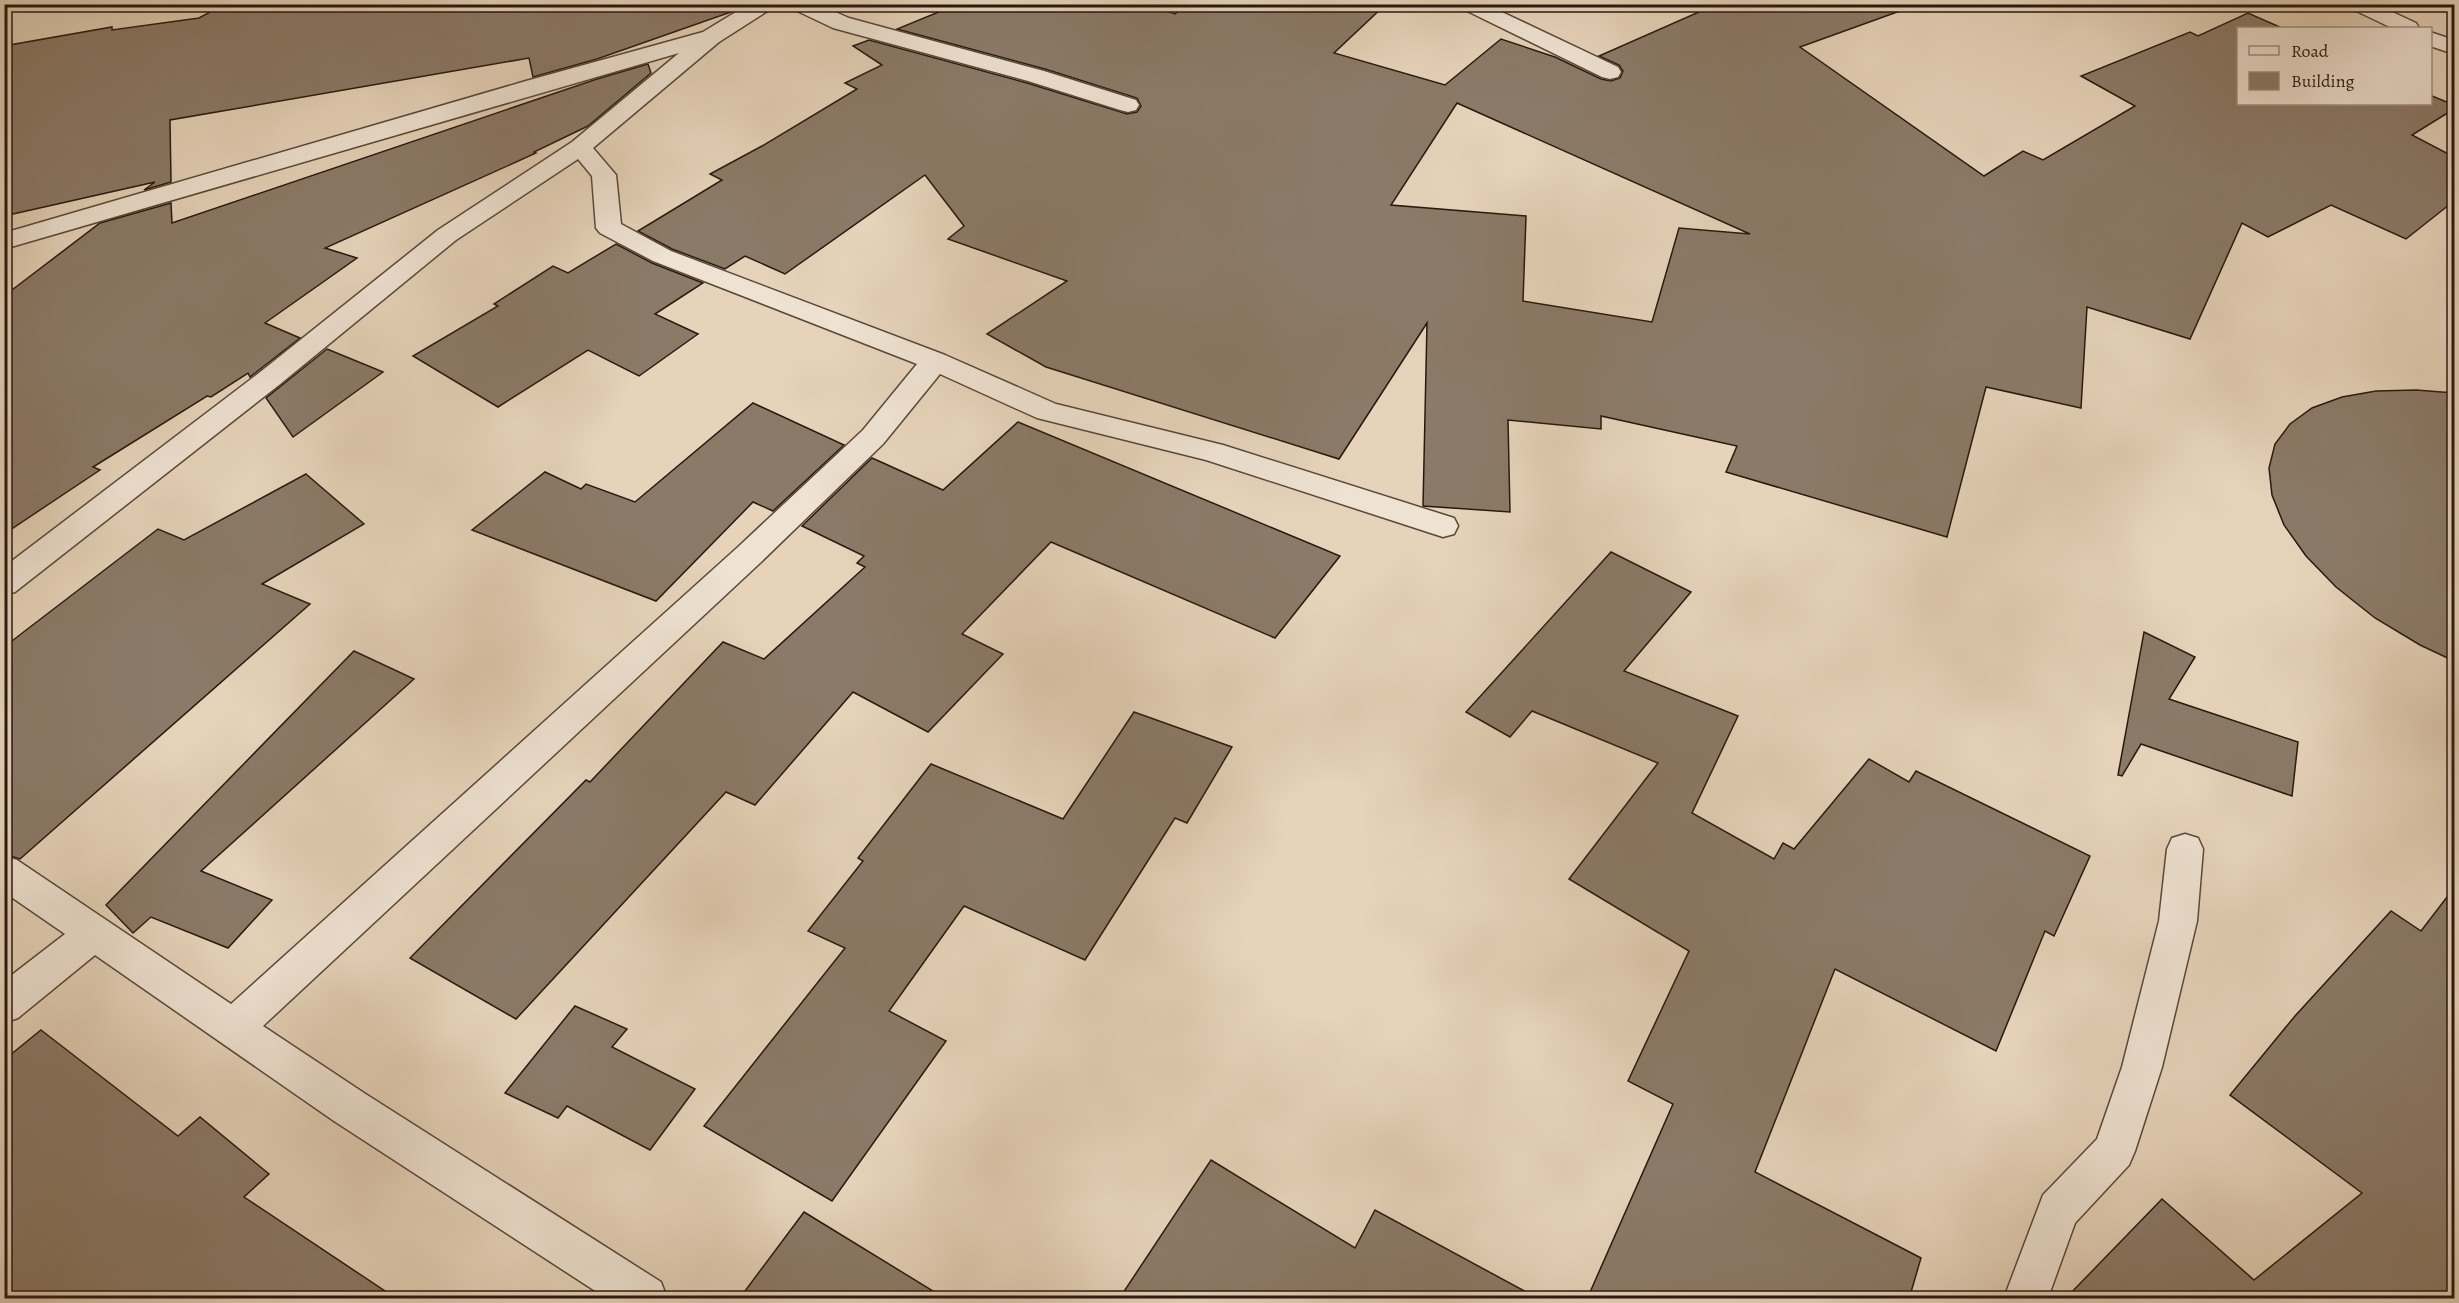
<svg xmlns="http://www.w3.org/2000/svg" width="2459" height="1303" font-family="Alegreya,serif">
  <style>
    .building { fill: #8b7a68; stroke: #281910; stroke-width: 1.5; fill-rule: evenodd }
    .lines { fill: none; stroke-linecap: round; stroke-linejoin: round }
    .street-casing { stroke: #58483a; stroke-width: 3 }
    .street { fill: #efe2d2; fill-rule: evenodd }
  </style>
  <rect width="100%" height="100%" fill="#e6d3ba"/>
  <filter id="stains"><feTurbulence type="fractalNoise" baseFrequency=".00333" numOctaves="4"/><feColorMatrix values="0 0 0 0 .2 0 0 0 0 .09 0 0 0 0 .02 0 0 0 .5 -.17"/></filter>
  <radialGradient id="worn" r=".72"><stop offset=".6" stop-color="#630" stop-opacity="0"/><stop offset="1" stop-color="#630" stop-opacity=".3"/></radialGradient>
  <g class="building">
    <path d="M225,4H730L731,12L597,59L533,77L529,58L170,120L171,182L144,190L155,182L4,216V46L112,27V30L199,18Z"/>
    <path d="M958,4H1148L1175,14L1187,4H1386L1334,53L1445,85L1501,39L1555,57L1601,79L1611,81L1620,78L1623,71L1619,65L1599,56L1717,4H1899L1900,11L1800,47L1984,176L2023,151L2043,160L2135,106L2081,76L2190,32L2198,36L2248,13L2282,28H2238V104H2430V95L2454,105V109L2412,135L2454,157V201L2406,239L2331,205L2268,237L2242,223L2190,339L2087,307L2081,408L1986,387L1947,537L1726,472L1737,446L1601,416V429L1508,420L1510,512L1423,506L1427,323L1339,459L1046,367L987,334L1067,281L948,239L964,226L925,175L785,274L745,256L725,269L672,249L638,231L722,180L710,174L762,146L857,89L845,83L882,65L853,46L869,40L1027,83L1127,114L1137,112L1141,106L1137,98L1045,69L897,29ZM1457,103L1750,234L1679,228L1652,322L1523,301L1526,216L1391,205Z"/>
    <path d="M648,64L651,73L588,126L534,152L536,153L325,248L357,258L265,323L300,338L250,377L248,373L211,397L207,396L93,467L100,470L4,534V296L100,223L171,203L172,223L597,79Z"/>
    <path d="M616,244L652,263L703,283L655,314L698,334L639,376L588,350L498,407L413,356L498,306L494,304L553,266L568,273Z"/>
    <path d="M327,349L383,372L293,437L266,398Z"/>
    <path d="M2416,390L2454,393V661L2420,645L2375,618L2336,587L2306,556L2284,525L2272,495L2269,468L2275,444L2290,424L2312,408L2342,397L2376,391Z"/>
    <path d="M753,403L844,445L773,511L753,502L656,601L472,530L545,472L581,489L586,484L635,502Z"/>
    <path d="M1018,422L1340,556L1275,638L1051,542L962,634L1003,654L928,732L853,692L755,805L726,792L516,1019L410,958L586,780L590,782L723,642L764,659L865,567L857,563L864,556L802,526L872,458L943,490Z"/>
    <path d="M306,474L364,524L262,584L310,604L20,859L4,854V647L158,529L184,540Z"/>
    <path d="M1611,552L1691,592L1624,671L1738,716L1692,813L1774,859L1783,843L1794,849L1869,759L1909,782L1916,771L2090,856L2054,936L2045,931L1996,1051L1835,969L1755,1172L1921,1258L1909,1299H1587L1673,1104L1628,1081L1689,951L1569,879L1658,763L1532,711L1510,737L1466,712Z"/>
    <path d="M2144,632L2195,657L2169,699L2298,742L2292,796L2141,744L2122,776L2118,775Z"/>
    <path d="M354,651L414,679L201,871L272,900L228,948L151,917L133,933L106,905Z"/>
    <path d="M1134,712L1232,747L1187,823L1175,818L1085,960L964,906L889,1011L946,1041L832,1201L704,1126L845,948L808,931L863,861L858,858L931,764L1063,819Z"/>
    <path d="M2454,888V1299H2065L2162,1199L2254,1280L2362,1193L2230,1095L2295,1016L2391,911L2421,931Z"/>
    <path d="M575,1006L627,1029L612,1047L695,1089L650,1150L567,1106L558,1118L505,1093Z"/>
    <path d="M41,1030L178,1136L200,1117L269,1174L244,1197L397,1299H4V1060Z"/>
    <path d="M1211,1160L1355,1248L1375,1210L1539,1299H1119Z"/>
    <path d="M804,1212L946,1299H739Z"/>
  </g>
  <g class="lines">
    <g class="street-casing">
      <g id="street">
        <path d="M749,4H775L772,8L719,42L593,148L616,175L621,224L671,251L945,355L1056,404L1223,445L1454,518L1458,526L1454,534L1443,537L1206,460L1037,418L940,374L883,444L760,563L263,1026L364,1093L661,1282L667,1298H606L334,1121L95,955L18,1018L4,1023V981L65,934L4,892V856L17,860L231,1004L738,547L863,430L917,364L653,261L600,233L596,228L592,176L578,159L456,240L279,385L15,592L4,595V567L259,373L438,230L572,142L679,53L4,249V233L526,81L703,32Z"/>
        <path d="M788,4H817L849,18L1044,71L1136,100L1139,105L1136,110L1128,112L1120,110L1028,81L833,28L791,8Z"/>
        <path d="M1458,4H1485L1618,67L1621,72L1618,77L1610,79L1602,77L1461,8Z"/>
        <path d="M2347,4H2375L2416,23L2419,28H2392L2350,8Z"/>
        <path d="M2430,32L2454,40V54L2430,46Z"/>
        <path d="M2185,834L2198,838L2203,849L2197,921L2162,1067L2135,1151L2129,1165L2075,1223L2048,1298H2004L2043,1195L2097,1139L2122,1067L2159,921L2167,849L2172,838Z"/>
      </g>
    </g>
    <use href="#street" class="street"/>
  </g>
  <rect width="2459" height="1303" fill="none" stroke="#e6d3ba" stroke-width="24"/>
  <rect x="6" y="6" width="2447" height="1291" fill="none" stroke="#281910" stroke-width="3"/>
  <rect x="12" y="12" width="2435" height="1279" fill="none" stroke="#281910" stroke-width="1.5"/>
  <rect x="2237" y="27" width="195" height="78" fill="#efe2d2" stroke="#9f9284" stroke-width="1.5"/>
  <rect x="2249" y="46" width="30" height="9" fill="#efe2d2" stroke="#9f9284" stroke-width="1.5"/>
  <text x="2291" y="57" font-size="18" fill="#281910">Road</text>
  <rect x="2249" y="72" width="30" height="18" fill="#8b7a68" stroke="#9f9284" stroke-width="1.5"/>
  <text x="2291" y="87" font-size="18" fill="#281910">Building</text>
  <rect width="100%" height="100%" filter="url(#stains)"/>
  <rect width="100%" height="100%" fill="url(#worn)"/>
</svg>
